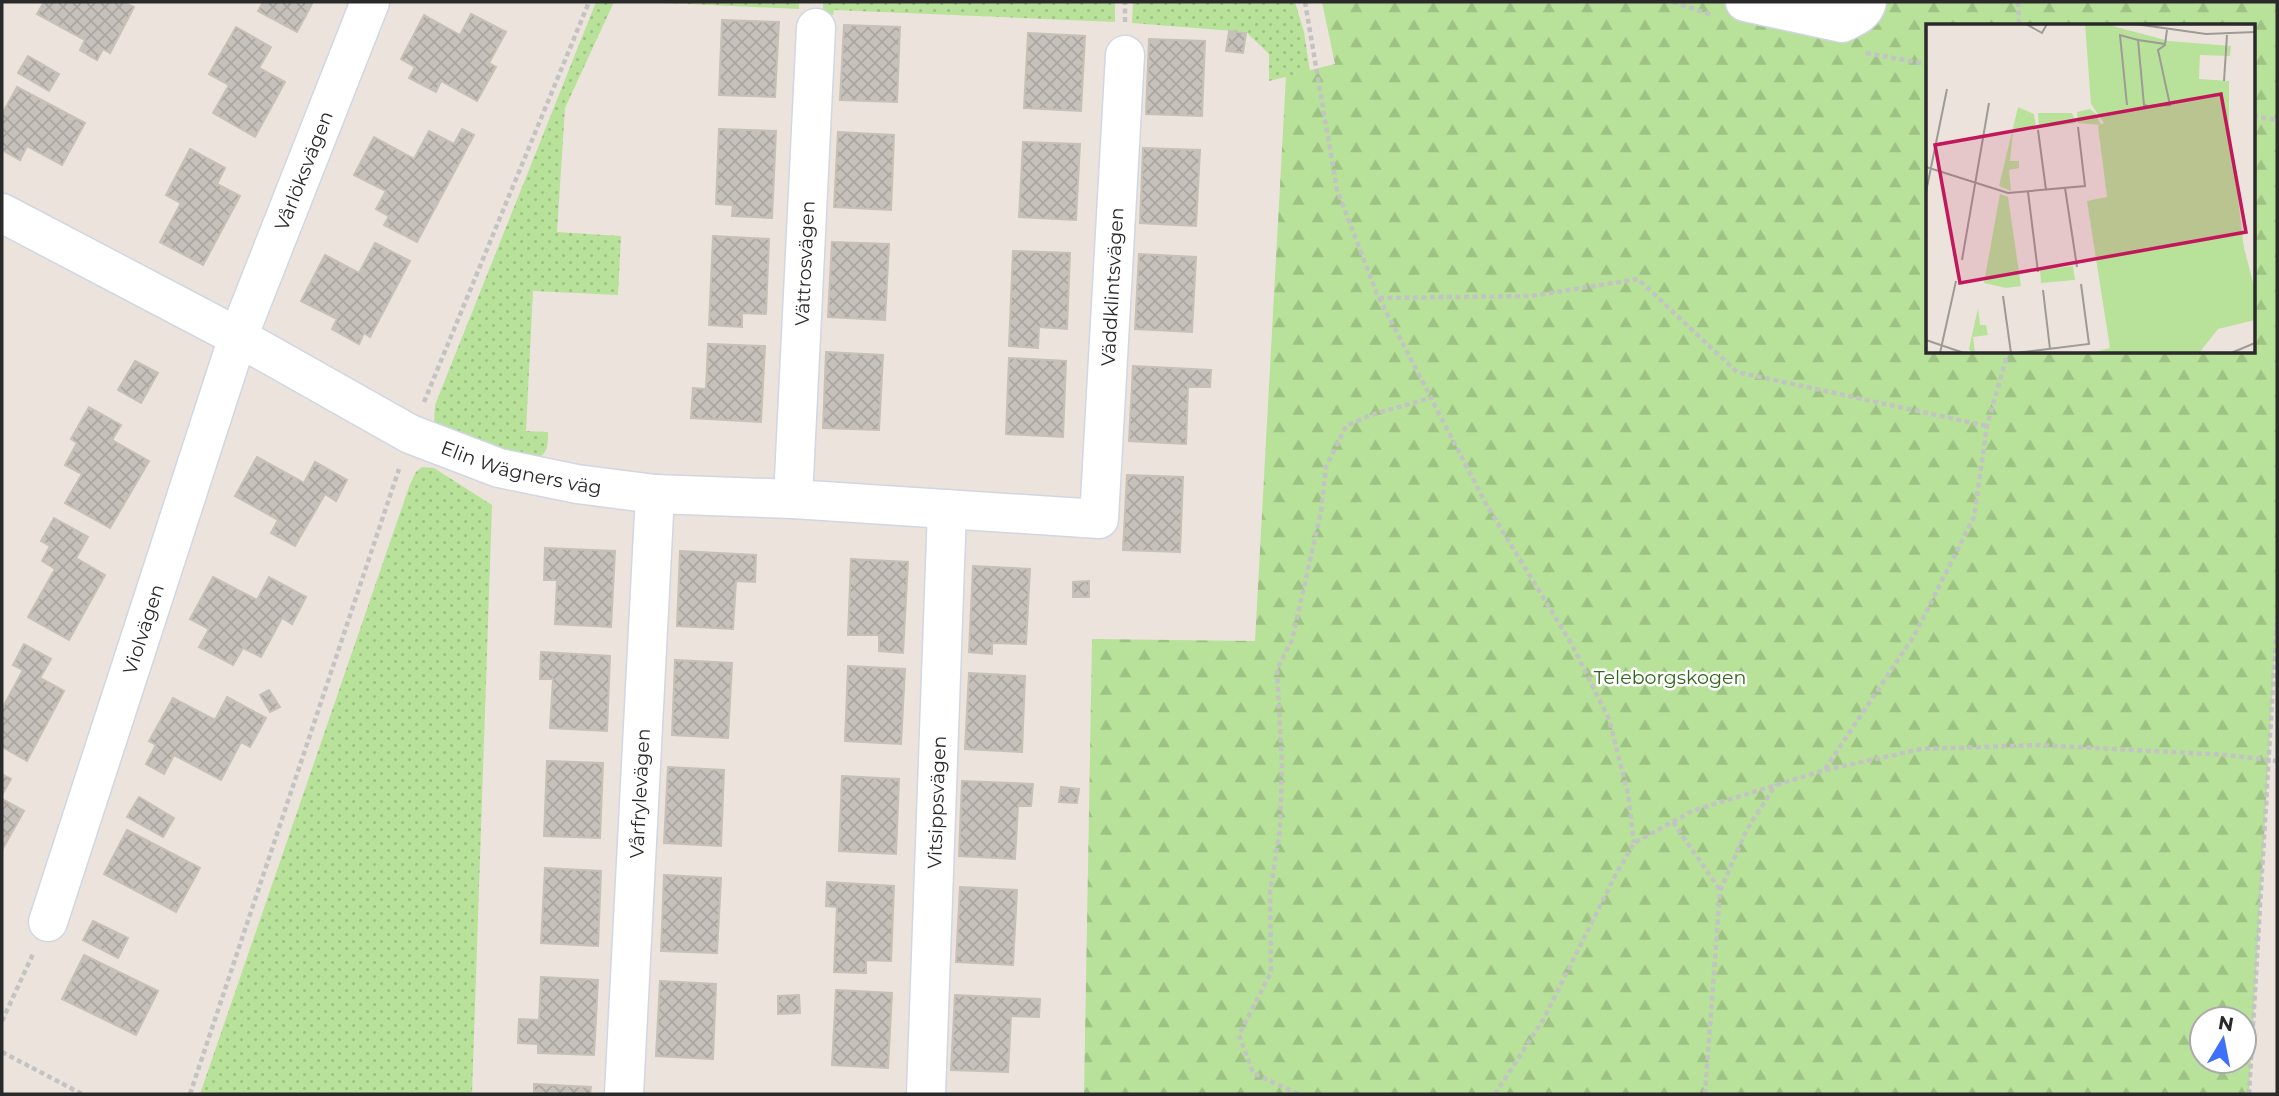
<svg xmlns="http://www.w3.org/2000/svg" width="2279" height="1096" font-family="Montserrat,sans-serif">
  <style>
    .forest { fill: url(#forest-firs); fill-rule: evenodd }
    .park { fill: url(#park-dots) }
    .building { fill: url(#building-cross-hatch); stroke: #c7c0b6; stroke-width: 2 }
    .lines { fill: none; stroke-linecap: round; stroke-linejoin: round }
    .minor-casing { stroke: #d1d6e3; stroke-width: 41 }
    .path { stroke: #c3c3c3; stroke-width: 4.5; stroke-dasharray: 5 3.5; stroke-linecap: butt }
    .minor { stroke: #fff; stroke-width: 38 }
    .labels { text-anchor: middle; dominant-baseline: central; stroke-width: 5; stroke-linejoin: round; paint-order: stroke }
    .street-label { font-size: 19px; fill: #2a2a2a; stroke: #fff }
    .park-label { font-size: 19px; fill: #31661b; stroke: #fff }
    .inset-road { fill: none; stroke: #9e9a95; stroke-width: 2 }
    .view { fill: #c2185b; fill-opacity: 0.15; stroke: #c2185b; stroke-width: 3.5 }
    .inset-edge { fill: none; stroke: #2a2a2a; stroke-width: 3.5 }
  </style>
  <defs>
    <pattern id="forest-firs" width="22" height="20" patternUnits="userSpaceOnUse" patternTransform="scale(1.75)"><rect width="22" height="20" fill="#b8e299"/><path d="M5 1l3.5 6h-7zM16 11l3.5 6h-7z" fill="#9ec284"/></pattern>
    <pattern id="park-dots" width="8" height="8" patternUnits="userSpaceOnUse" patternTransform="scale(1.75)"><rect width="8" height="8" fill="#b8e299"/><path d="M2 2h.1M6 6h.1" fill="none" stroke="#9ec284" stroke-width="1.8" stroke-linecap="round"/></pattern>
    <pattern id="building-cross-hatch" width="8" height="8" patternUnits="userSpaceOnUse" patternTransform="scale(1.75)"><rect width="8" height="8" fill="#c7c1bc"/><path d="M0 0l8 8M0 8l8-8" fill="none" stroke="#aba6a2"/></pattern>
  </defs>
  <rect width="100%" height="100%" fill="#ece4dc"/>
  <path class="forest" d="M1322,2H2277V617L2249,1094H1084L1092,639L1255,641L1286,76L1335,64ZM1927,26H2253V352H1927ZM2202,1019H2244V1061H2202Z"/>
  <g class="park">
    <path d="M596,2H614L565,108L557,232L621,236L618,295L533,291L526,431L548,432C548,447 548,453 535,460L437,427L434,422L435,405Z"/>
    <path d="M643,2H799V9Z"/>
    <path d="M823,2H1115V22L834,10L833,15L823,12Z"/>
    <path d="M1133,2H1295L1304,32L1310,71L1269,81V54L1246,32L1132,23Z"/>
    <path d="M422,467L434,468L492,505L472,1094H200L410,484L416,472Z"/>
  </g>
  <g class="building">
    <path d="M44,2H123L134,7L110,53L103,49L97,60L80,50L85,40L37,14Z"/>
    <path d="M263,2H313L297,32L258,11Z"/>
    <path d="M471,14L506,32L489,63L496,67L477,101L441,81L436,92L409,78L415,67L401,59L424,15L460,35Z"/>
    <path d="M722,20L779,22L775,97L719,95Z"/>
    <path d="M844,25L900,27L897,102L840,100Z"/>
    <path d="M236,27L271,47L259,68L285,82L255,137L213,113L229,85L209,74Z"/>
    <path d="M1229,31L1246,33L1243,53L1226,51Z"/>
    <path d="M1028,33L1085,36L1081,111L1024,108Z"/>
    <path d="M1149,39L1205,41L1202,116L1146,114Z"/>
    <path d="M28,56L59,74L49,91L18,73Z"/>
    <path d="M17,87L85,123L62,165L27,146L20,160L2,150V114Z"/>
    <path d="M462,129L474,135L417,242L384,225L389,216L376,209L386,191L354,175L374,137L414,159L429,131L454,144Z"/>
    <path d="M719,129L776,131L772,218L732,216L733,205L716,204Z"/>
    <path d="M838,132L894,135L891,210L834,207Z"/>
    <path d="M1023,142L1080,144L1076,220L1019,217Z"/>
    <path d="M1143,148L1200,150L1196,226L1140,223Z"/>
    <path d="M190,149L225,168L217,184L240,196L203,265L160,242L181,203L166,195Z"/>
    <path d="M713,236L769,239L766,314L742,313V327L709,325Z"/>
    <path d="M832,242L889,244L885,320L828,317Z"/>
    <path d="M375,243L410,261L370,337L364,333L359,344L332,329L337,319L301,301L325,255L359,273Z"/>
    <path d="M1013,251L1070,253L1067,329L1039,327L1038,348L1009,346Z"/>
    <path d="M1139,254L1196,257L1192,332L1135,329Z"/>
    <path d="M708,344L765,346L761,422L691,418L693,388L706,389Z"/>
    <path d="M826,352L883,355L879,430L823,428Z"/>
    <path d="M1009,358L1066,361L1063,437L1006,434Z"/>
    <path d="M135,361L158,373L141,403L118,390Z"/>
    <path d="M1133,366L1211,370L1210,387H1188L1186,444L1129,441Z"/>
    <path d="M89,407L121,425L112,440L149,461L110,528L65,503L82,474L65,465L77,443L71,439Z"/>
    <path d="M257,457L304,483L315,462L347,480L336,501L325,494L295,546L271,533L278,520L235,496Z"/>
    <path d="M1127,475L1183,477L1180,552L1123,550Z"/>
    <path d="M54,518L88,537L76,558L105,575L69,640L28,617L55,569L42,561L50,546L41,541Z"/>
    <path d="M545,548L615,551L611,627L555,624L557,580H544Z"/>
    <path d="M680,551L756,555L755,582L736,581L733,629L677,626Z"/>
    <path d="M851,559L908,562L903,653L879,651V635H848Z"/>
    <path d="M973,566L1030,569L1026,644L992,643V654L969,652Z"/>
    <path d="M213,577L257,600L269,577L306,597L292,624L282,618L261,657L243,648L233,665L199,647L209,629L190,619Z"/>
    <path d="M1089,581V597H1073V582Z"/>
    <path d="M24,644L51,659L40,678L64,691L27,761L2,747V709L23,670L13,665Z"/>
    <path d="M541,652L610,656L607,731L550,728L553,679H540Z"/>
    <path d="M675,660L732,663L728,738L672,735Z"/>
    <path d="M848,666L905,669L901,744L845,741Z"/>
    <path d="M969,673L1025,676L1022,752L965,749Z"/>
    <path d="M269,690L280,707L270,712L260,695Z"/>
    <path d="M227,697L266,718L250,747L241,742L221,780L174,755L164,774L146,764L156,745L149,741L173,698L215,720Z"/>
    <path d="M547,761L603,763L600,838L544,836Z"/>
    <path d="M668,767L724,770L721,846L664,843Z"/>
    <path d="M2,774L11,779L2,795Z"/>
    <path d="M842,776L899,779L896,854L839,851Z"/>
    <path d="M962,781L1033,784L1031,806H1018L1015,859L959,856Z"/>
    <path d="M1061,787L1079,789L1077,803L1059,802Z"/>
    <path d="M139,797L174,818L163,837L127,817Z"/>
    <path d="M2,799L24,811L2,850Z"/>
    <path d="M127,830L200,868L176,912L104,874Z"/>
    <path d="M545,868L601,871L598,946L541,943Z"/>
    <path d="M664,875L721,878L717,953L661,951Z"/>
    <path d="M827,882L894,886L891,961L866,960V973L834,972L837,907L826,906Z"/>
    <path d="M960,887L1017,890L1013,965L956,962Z"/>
    <path d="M93,921L128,938L118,958L83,940Z"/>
    <path d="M84,955L158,991L136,1035L62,999Z"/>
    <path d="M541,977L598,980L594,1055L538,1053V1044L518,1043L519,1019L539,1020Z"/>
    <path d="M660,981L716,984L713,1059L656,1056Z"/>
    <path d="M836,990L892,993L888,1068L832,1065Z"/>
    <path d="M799,995L800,1013L778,1014V996Z"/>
    <path d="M955,995L1040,999L1039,1017L1011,1016L1008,1072L951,1070Z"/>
    <path d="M534,1084L591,1087L590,1094H534Z"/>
  </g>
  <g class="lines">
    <g class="minor-casing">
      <g id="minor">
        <path d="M1745,2L1842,23C1852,18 1864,14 1867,2"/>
        <path id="s1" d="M2,213L238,337L410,434L499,468L577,484L655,494L793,499L1099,519L1125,55"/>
        <path id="s2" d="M793,499L816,28"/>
        <path id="s3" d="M48,922L238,337L370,2"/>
        <path id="s4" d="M624,1094L655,494"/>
        <path id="s5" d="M926,1094L947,509"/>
      </g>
    </g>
    <g class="path">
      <path d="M1305,2L1337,190L1377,294L1486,504L1571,643L1609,719L1628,794L1634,843"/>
      <path d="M1673,2L1712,15"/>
      <path d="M2018,2L2019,26"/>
      <path d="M1125,22V2"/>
      <path d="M1866,53L1927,64"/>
      <path d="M2253,116L2277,120"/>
      <path d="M1379,298L1531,296L1638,279L1737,372L1987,426"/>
      <path d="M424,402L589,2"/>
      <path d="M1825,769L1914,636L1974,517L1987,426L2008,352"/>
      <path d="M1673,822L1720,890"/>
      <path d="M2,1021L33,954"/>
      <path d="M2,1052L82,1094"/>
      <path d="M190,1094L399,469"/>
      <path d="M1298,1094L1253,1073L1239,1035L1271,972L1270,892L1280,830L1282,765L1277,669L1292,640L1321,512L1326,467L1346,426L1371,415L1430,398"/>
      <path d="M1495,1094L1543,1020L1615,876L1634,843L1692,811L1825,770L1921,749L2039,745L2227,755L2277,761"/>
      <path d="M1705,1094L1720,891L1746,831L1776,784"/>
      <path d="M2249,1094L2277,617"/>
    </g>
    <use href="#minor" class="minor"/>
  </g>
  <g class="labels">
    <g class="street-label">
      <text stroke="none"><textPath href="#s3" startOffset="794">Vårlöksvägen</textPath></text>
      <text stroke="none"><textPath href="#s2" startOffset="236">Vättrosvägen</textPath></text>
      <text stroke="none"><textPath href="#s1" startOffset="1395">Väddklintsvägen</textPath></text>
      <text stroke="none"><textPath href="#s1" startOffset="581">Elin Wägners väg</textPath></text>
      <text stroke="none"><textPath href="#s3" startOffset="308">Violvägen</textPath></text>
      <text stroke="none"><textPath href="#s4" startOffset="301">Vårfrylevägen</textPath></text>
      <text stroke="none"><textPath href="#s5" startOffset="292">Vitsippsvägen</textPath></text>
    </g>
    <g class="park-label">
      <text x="1670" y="677">Teleborgskogen</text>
    </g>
  </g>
  <g transform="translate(1926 24)">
    <rect width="329" height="329" fill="#ece4dc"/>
    <path d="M159,0H179L243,17L305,22L304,32L274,31L273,55L303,57V101L318,224L329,266V296L292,305L273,329H165L184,324L161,177L181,173L172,102L178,99L165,80Z" fill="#b8e299"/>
    <path d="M92,83L108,90L110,104L87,107L84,137H93V144L83,146L85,167L73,162ZM164,85L170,90L175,101L152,99L151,88ZM146,89L150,99L113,104L112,89ZM74,170L82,173L95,262L80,264L58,259ZM147,242L149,256L115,259L114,246ZM52,284L54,301H60L62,311L47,313L49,328H54L46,329L43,325Z" fill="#b8e299"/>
    <path class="inset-road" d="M100,0L116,9L121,0M209,0L280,10L329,8M239,20L212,16L218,81L222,82L244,81L232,26L239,21V20L241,6M298,57L301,11M201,81L194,11L212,16M112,106L120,166M0,143L82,169L159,162L152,103M139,164L151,243M0,168L21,65M102,168L112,248M36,236L63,79M117,266L124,325M77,272L85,329M0,316L38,329M14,329L30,257M90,329L163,320L155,260M305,329L329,319"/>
    <path class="view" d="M295,70L320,208L34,259L9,121Z"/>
    <rect width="329" height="329" class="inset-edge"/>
  </g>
  <rect width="2279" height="1096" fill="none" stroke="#2a2a2a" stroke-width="7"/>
  <g transform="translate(2223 1040) rotate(10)"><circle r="33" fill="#ffffff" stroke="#aaaaaa" stroke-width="2"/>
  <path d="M0-5L12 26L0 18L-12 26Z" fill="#3e71f8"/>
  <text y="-10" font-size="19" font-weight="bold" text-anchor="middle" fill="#2a2a2a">N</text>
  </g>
</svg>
